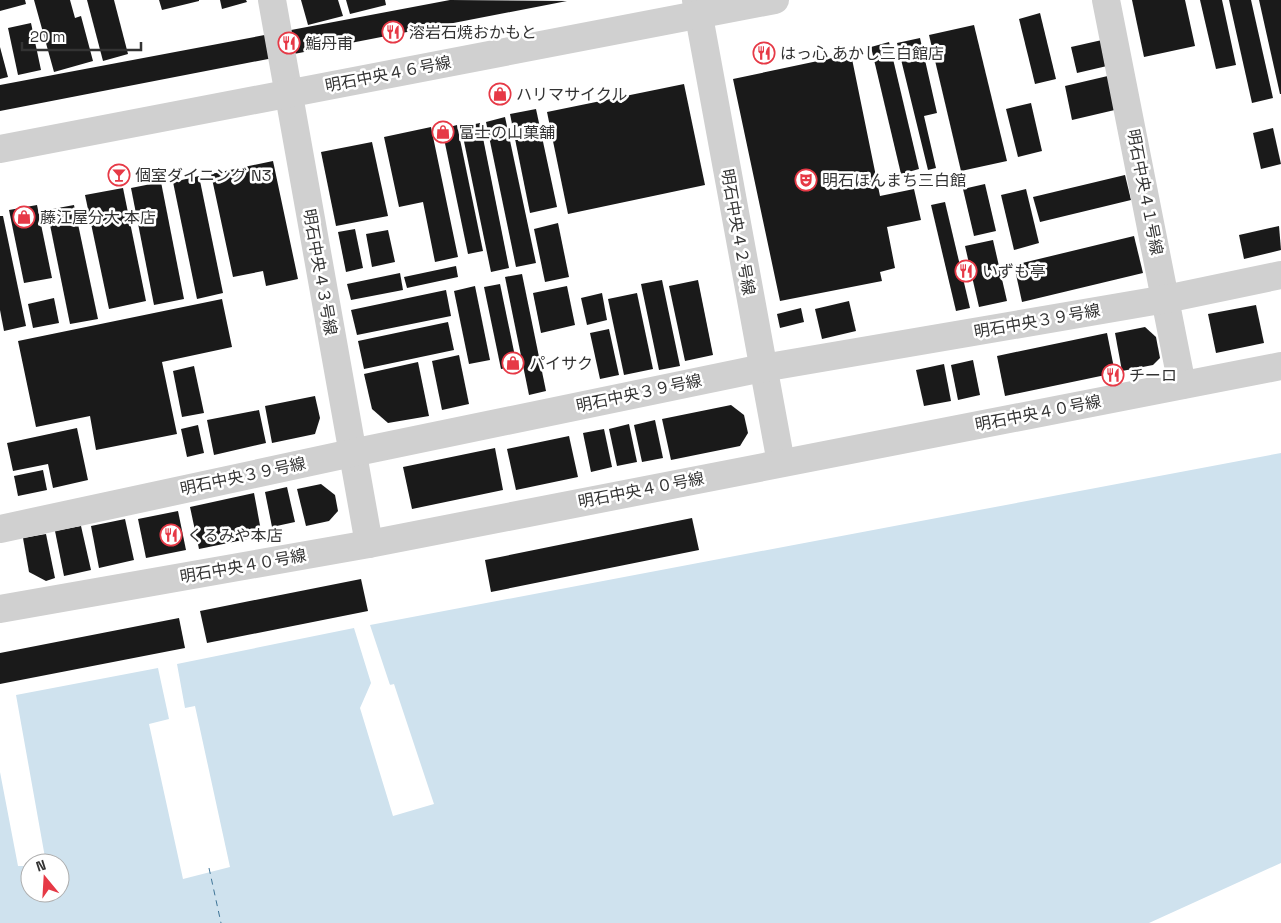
<svg xmlns="http://www.w3.org/2000/svg" width="1281" height="923" font-family="'Space Grotesk','Noto Sans JP',sans-serif">
  <style>
    .water { fill: #cfe2ee }
    .pier { fill: #fff }
    .lines { fill: none; stroke-linecap: round; stroke-linejoin: round }
    .ferry { stroke: #3f7597; stroke-width: 1; stroke-dasharray: 6 5; stroke-linecap: butt }
    .building { fill: #1a1a1a }
    .minor { stroke: #d0d0d0; stroke-width: 28 }
    .labels { text-anchor: middle; dominant-baseline: central; stroke-width: 5; stroke-linejoin: round; paint-order: stroke }
    .poi-label { font-size: 16px; fill: #333; stroke: #fff; text-anchor: start }
    .street-label { font-size: 16px; fill: #333; stroke: #fff }
  </style>
  <rect width="100%" height="100%" fill="#fff"/>
  <path class="water" d="M1281,453V863L1149,923H0V772L18,866H30V893H60V863H46L16,695L158,668L169,719L149,724L183,879L230,867L195,706L185,708L177,664L354,628L371,683L360,708L393,816L434,804L394,684L390,685L370,625Z"/>
  <path class="pier" d="M369,624L388,684L394,686L425,786L392,687L388,686L368,626Z"/>
  <g class="lines">
    <path class="ferry" d="M209,868L221,923"/>
  </g>
  <g class="building">
    <path d="M0,0H25L26,4L0,11Z"/>
    <path d="M34,0H70L75,18L81,16L93,61L54,72Z"/>
    <path d="M87,0H114L128,54L103,61Z"/>
    <path d="M159,0H199V1L162,10Z"/>
    <path d="M220,0H246L247,2L222,9Z"/>
    <path d="M301,0H338L343,16L308,25Z"/>
    <path d="M346,0H385L386,5L350,14Z"/>
    <path d="M450,0L567,1L0,111V85Z"/>
    <path d="M1132,0H1185L1195,46L1144,57Z"/>
    <path d="M1200,0H1222L1236,65L1216,69Z"/>
    <path d="M1229,0H1251L1273,98L1252,103Z"/>
    <path d="M1259,0H1281V94H1280Z"/>
    <path d="M1040,13L1056,79L1035,84L1019,19Z"/>
    <path d="M31,23L41,70L18,75L8,28Z"/>
    <path d="M974,25L1007,161L961,171L929,35Z"/>
    <path d="M920,38L937,113L924,116L936,168L928,170L897,43Z"/>
    <path d="M1102,40L1107,66L1077,73L1071,47Z"/>
    <path d="M889,42L919,169L901,174L871,47Z"/>
    <path d="M0,47L8,77L0,79Z"/>
    <path d="M851,54L880,196L914,189L921,220L887,227L895,268L880,272L882,281L780,301L733,79Z"/>
    <path d="M1112,75L1119,109L1072,120L1065,86Z"/>
    <path d="M684,84L705,185L568,214L547,112Z"/>
    <path d="M1031,103L1042,151L1018,157L1006,109Z"/>
    <path d="M536,109L557,207L530,213L510,114Z"/>
    <path d="M505,117L536,263L516,267L486,122Z"/>
    <path d="M480,123L509,268L491,272L461,127Z"/>
    <path d="M457,125L483,251L468,254L442,129Z"/>
    <path d="M431,127L458,257L435,262L423,202L399,207L384,137Z"/>
    <path d="M1273,128L1281,164L1261,169L1253,133Z"/>
    <path d="M372,142L388,216L336,226L321,152Z"/>
    <path d="M273,161L298,279L266,286L263,271L233,277L211,174Z"/>
    <path d="M1125,175L1131,200L1040,222L1033,197Z"/>
    <path d="M199,176L223,293L197,299L173,182Z"/>
    <path d="M161,182L184,299L154,305L131,188Z"/>
    <path d="M985,184L996,231L974,236L963,189Z"/>
    <path d="M123,188L146,301L109,309L85,195Z"/>
    <path d="M1026,189L1039,243L1014,250L1001,195Z"/>
    <path d="M945,202L970,308L956,311L931,205Z"/>
    <path d="M37,205L52,278L24,283L9,210Z"/>
    <path d="M74,205L98,319L70,324L47,210Z"/>
    <path d="M0,216H3L26,326L4,331L0,310Z"/>
    <path d="M558,223L569,277L545,282L534,229Z"/>
    <path d="M1279,226L1281,250L1244,259L1239,235Z"/>
    <path d="M355,229L363,268L346,272L338,232Z"/>
    <path d="M388,230L395,262L372,267L366,234Z"/>
    <path d="M1134,236L1143,273L1022,302L1014,265Z"/>
    <path d="M993,240L1007,301L979,307L965,246Z"/>
    <path d="M456,266L458,277L407,288L404,277Z"/>
    <path d="M400,273L403,290L351,300L347,284Z"/>
    <path d="M522,274L546,391L529,395L505,277Z"/>
    <path d="M662,280L680,366L659,370L641,284Z"/>
    <path d="M698,280L713,355L685,361L669,286Z"/>
    <path d="M500,284L517,366L501,369L484,287Z"/>
    <path d="M475,286L490,360L469,364L454,291Z"/>
    <path d="M567,286L575,325L541,333L533,293Z"/>
    <path d="M446,290L451,316L357,335L351,310Z"/>
    <path d="M602,293L607,320L587,325L581,298Z"/>
    <path d="M637,293L653,369L624,375L608,299Z"/>
    <path d="M54,298L59,323L33,328L28,304Z"/>
    <path d="M222,299L232,347L162,362L177,434L96,450L90,416L36,427L18,341Z"/>
    <path d="M849,301L856,331L822,339L815,309Z"/>
    <path d="M1256,305L1264,343L1216,353L1208,314Z"/>
    <path d="M801,308L804,322L780,328L777,314Z"/>
    <path d="M448,322L454,350L364,369L358,341Z"/>
    <path d="M1145,327L1156,337L1160,358L1153,365L1122,371L1115,333Z"/>
    <path d="M609,329L619,375L600,379L590,333Z"/>
    <path d="M1107,333L1115,373L1005,396L997,356Z"/>
    <path d="M459,355L469,404L442,410L432,361Z"/>
    <path d="M973,360L980,395L958,400L951,365Z"/>
    <path d="M418,362L429,416L388,423L372,409L364,374Z"/>
    <path d="M944,364L951,401L924,406L916,370Z"/>
    <path d="M194,366L204,413L182,417L173,371Z"/>
    <path d="M315,396L320,418L315,434L272,443L265,406Z"/>
    <path d="M731,405L744,415L748,433L740,446L671,460L662,419Z"/>
    <path d="M259,410L266,443L214,455L207,420Z"/>
    <path d="M655,420L663,458L642,462L634,425Z"/>
    <path d="M629,424L637,462L617,466L609,429Z"/>
    <path d="M198,425L204,453L187,457L181,429Z"/>
    <path d="M77,428L88,480L53,488L48,464L13,471L7,443Z"/>
    <path d="M604,429L612,467L591,472L583,433Z"/>
    <path d="M569,436L578,477L516,490L507,449Z"/>
    <path d="M495,448L503,490L412,509L403,467Z"/>
    <path d="M43,470L47,490L18,496L14,476Z"/>
    <path d="M321,484L335,495L338,511L329,521L306,526L297,489Z"/>
    <path d="M287,487L295,522L272,527L265,492Z"/>
    <path d="M254,493L262,536L199,549L190,507Z"/>
    <path d="M178,511L186,550L146,558L138,519Z"/>
    <path d="M692,518L699,550L491,592L485,560Z"/>
    <path d="M125,519L134,560L99,568L91,526Z"/>
    <path d="M81,526L91,570L64,576L55,531Z"/>
    <path d="M46,534L55,578L46,581L29,572L23,538Z"/>
    <path d="M361,579L368,611L207,643L200,611Z"/>
    <path d="M179,618L185,648L0,684V653Z"/>
  </g>
  <g class="lines">
    <g class="minor">
      <path d="M272,0L369,544"/>
      <path d="M696,0L781,463"/>
      <path d="M1106,0L1182,385"/>
      <path d="M0,149L775,0"/>
      <path d="M0,529L352,453L763,368L1166,299L1281,275"/>
      <path d="M0,609L369,544L1281,366"/>
    </g>
  </g>
  <defs>
    <g id="restaurant-ring" transform="scale(1.125)"><circle r="9.5" fill="#fff" stroke="#e63946" stroke-width="1.5"/><path d="M-5-6h1v4h1v-4h1v4h1v-4h1v5L-1.5 .5V6h-2V.5L-5-1ZM5-6V6H3V1.5H1.5Q1.5-4 5-6Z" fill="#e63946"/></g>
    <g id="shop-ring" transform="scale(1.125)"><circle r="9.5" fill="#fff" stroke="#e63946" stroke-width="1.5"/><path d="M-5-2.5h2.3a2.7 3.5 0 0 1 5.4 0H5L5.5 6h-11ZM-1.5-2.5h3a1.5 2.3 0 0 0-3 0Z" fill="#e63946"/></g>
    <g id="bar-ring" transform="scale(1.125)"><circle r="9.5" fill="#fff" stroke="#e63946" stroke-width="1.5"/><path d="M-6-5H6L.8 .8V4.5H3.5V6h-7V4.5H-.8V.8Z" fill="#e63946"/></g>
    <g id="theatre-ring" transform="scale(1.125)"><circle r="9.5" fill="#fff" stroke="#e63946" stroke-width="1.5"/><path d="M-5-5.5Q0-4 5-5.5V0Q5 5 0 6Q-5 5-5 0ZM-3.3-2.5H-1v1.5H-3.3ZM1-2.5H3.3v1.5H1ZM-2.8 1Q0 5.5 2.8 1Z" fill="#e63946"/></g>
  </defs>
  <g fill-rule="evenodd">
    <use href="#restaurant-ring" x="393" y="32"/>
    <use href="#restaurant-ring" x="289" y="43"/>
    <use href="#restaurant-ring" x="764" y="53"/>
    <use href="#shop-ring" x="500" y="94"/>
    <use href="#shop-ring" x="443" y="132"/>
    <use href="#bar-ring" x="119" y="175"/>
    <use href="#theatre-ring" x="806" y="180"/>
    <use href="#shop-ring" x="24" y="217"/>
    <use href="#restaurant-ring" x="966" y="271"/>
    <use href="#shop-ring" x="513" y="363"/>
    <use href="#restaurant-ring" x="1113" y="375"/>
    <use href="#restaurant-ring" x="171" y="535"/>
  </g>
  <g class="labels">
    <g class="poi-label">
      <text x="409" y="32">溶岩石焼おかもと</text>
      <text x="305" y="43">鮨丹甫</text>
      <text x="780" y="53">はっ心 あかし三白館店</text>
      <text x="516" y="94">ハリマサイクル</text>
      <text x="459" y="132">富士の山菓舗</text>
      <text x="135" y="175">個室ダイニング N3</text>
      <text x="822" y="180">明石ほんまち三白館</text>
      <text x="40" y="217">藤江屋分大 本店</text>
      <text x="982" y="271">いずも亭</text>
      <text x="529" y="363">パイサク</text>
      <text x="1129" y="375">チーロ</text>
      <text x="187" y="535">くるみや本店</text>
    </g>
    <g class="street-label">
      <text transform="translate(388 74) rotate(-11)">明石中央４６号線</text>
      <text transform="translate(1145 192) rotate(79)">明石中央４１号線</text>
      <text transform="translate(738 232) rotate(80)">明石中央４２号線</text>
      <text transform="translate(320 272) rotate(80)">明石中央４３号線</text>
      <text transform="translate(1037 321) rotate(-10)">明石中央３９号線</text>
      <text transform="translate(639 393) rotate(-12)">明石中央３９号線</text>
      <text transform="translate(1038 413) rotate(-11)">明石中央４０号線</text>
      <text transform="translate(243 476) rotate(-12)">明石中央３９号線</text>
      <text transform="translate(641 490) rotate(-11)">明石中央４０号線</text>
      <text transform="translate(243 566) rotate(-10)">明石中央４０号線</text>
    </g>
  </g>
  <g transform="translate(45 878) rotate(342)"><circle r="24" fill="#ffffff" stroke="#adadad"/>
  <path d="M0-4L9 19L0 12L-9 19Z" fill="#e63946"/>
  <text y="-8" font-size="14" font-weight="bold" text-anchor="middle" fill="#333333">N</text>
  </g>
  <path d="M22 42v8h119v-8" fill="none" stroke="#333333" stroke-width="2.5"/>
  <text x="30" y="42" font-size="15" fill="#333333" stroke="#ffffff" stroke-width="4" paint-order="stroke">20 m</text>
</svg>
